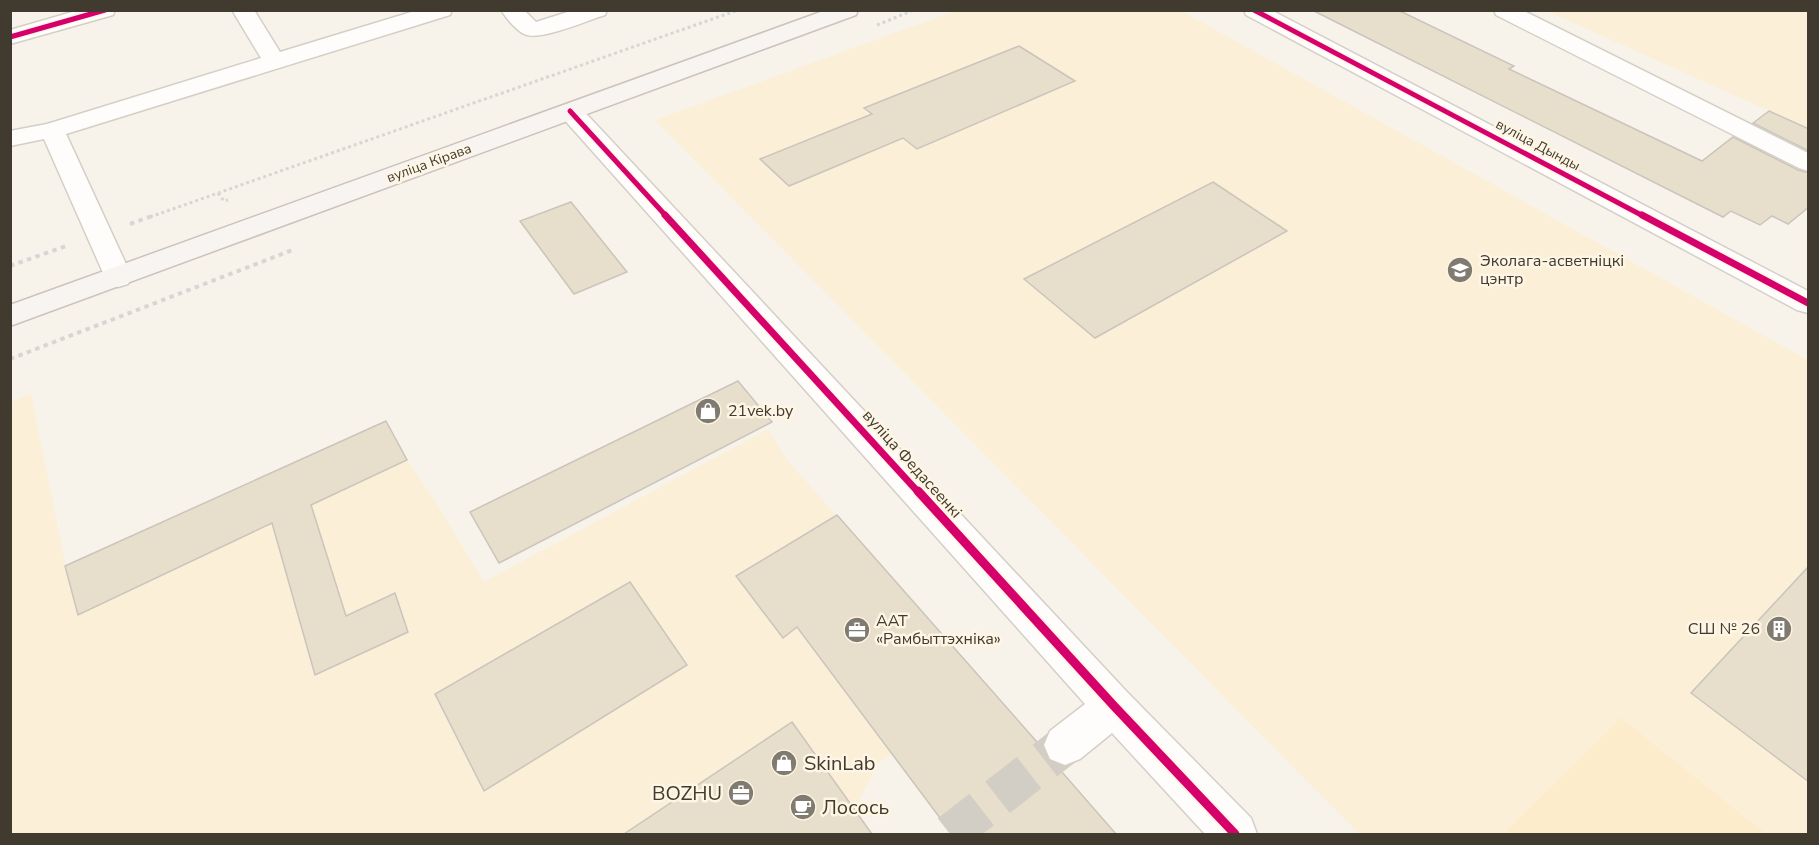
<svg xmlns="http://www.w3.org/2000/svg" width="1819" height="845" font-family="'Nunito Sans',sans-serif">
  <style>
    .built { fill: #fbefd7 }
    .green { fill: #fceccc }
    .building { fill: #e7decb; stroke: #cac5bc; stroke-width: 1.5 }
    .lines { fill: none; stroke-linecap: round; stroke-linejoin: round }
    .minor-tunnel { stroke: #d3cec5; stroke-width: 40; stroke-dasharray: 40 20; stroke-linecap: butt }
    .minor-casing { stroke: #d4cfc6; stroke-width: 3 }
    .major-casing { stroke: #cbc3bc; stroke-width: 3 }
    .path-far1 { stroke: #d8d6d4; stroke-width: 3; stroke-dasharray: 3 3; stroke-linecap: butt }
    .path { stroke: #d8d6d4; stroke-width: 4; stroke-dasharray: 4.5 4.5; stroke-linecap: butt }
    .minor { fill: #fefdfc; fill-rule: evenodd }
    .major { fill: #f7f4f2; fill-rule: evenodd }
    .cycleway-far2-casing { stroke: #fef5e4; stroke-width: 8 }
    .cycleway-far1-casing { stroke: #fef5e4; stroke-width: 10 }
    .cycleway-casing { stroke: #fef5e4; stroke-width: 13 }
    .cycleway-far2 { stroke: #d6006c; stroke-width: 5 }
    .cycleway-far1 { stroke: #d6006c; stroke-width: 7 }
    .cycleway { stroke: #d6006c; stroke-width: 9 }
    .labels { text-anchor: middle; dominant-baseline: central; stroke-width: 5; stroke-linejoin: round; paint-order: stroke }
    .far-street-label { font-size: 14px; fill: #403a2f; stroke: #fef5e4 }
    .poi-label { font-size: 16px; fill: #403a2f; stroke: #fef5e4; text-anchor: start }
    .street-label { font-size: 16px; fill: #403a2f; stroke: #fef5e4 }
    .near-poi-label { font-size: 20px; fill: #403a2f; stroke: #fef5e4; text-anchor: start }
  </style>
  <rect width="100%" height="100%" fill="#f8f3ea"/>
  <g class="built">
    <path d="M955,11H1182L1808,360V834H1359L655,120Z"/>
    <path d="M1547,11H1808V128L1769,111Z"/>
    <path d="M31,394L66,566L386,421L407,460L436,502L484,582L768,429L785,457L985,685L878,763L855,810L872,834H11L10,402Z"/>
  </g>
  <path class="green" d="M1621,718L1766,834H1510L1506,831Z"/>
  <g class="building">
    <path d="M1312,10H1398L1514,66L1509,69L1702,161L1733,137L1798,170L1809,173V207L1788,224L1772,216L1760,225L1731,211L1723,217Z"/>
    <path d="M1019,46L1075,81L917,149L903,138L789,186L760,159L872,114L864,108Z"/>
    <path d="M1769,111L1809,129V151L1753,123Z"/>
    <path d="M1213,182L1287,231L1095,338L1024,279Z"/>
    <path d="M571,202L627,272L574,294L520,221Z"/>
    <path d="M738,381L772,422L499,563L470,512Z"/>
    <path d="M386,421L407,460L311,505L346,616L395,593L408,632L315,675L272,523L78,615L65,566Z"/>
    <path d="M837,515L1044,750L1048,760L1055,764L1116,834H952L797,627L783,638L736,576Z"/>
    <path d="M1809,566V782L1691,693Z"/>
    <path d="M630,582L687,665L484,791L435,694Z"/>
    <path d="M792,722L872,834H624Z"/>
  </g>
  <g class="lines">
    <path class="minor-tunnel" d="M950,834L1065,745"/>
    <g class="minor-casing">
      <g id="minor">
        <path d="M79,10H115L113,15L10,44V30Z"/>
        <path d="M232,10H254L280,52L418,10H452L450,15L66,134L132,277L128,284L118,287L108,284L44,139L10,146V131L47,124L261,58Z"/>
        <path d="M501,10H524L536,22L574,10H607L605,15C588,20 539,42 524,34C516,30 506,18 501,10Z"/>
        <path d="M1244,10H1271L1808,291V313L1797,310L1246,15Z"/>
        <path d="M1494,10H1522L1808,153V171L1799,168L1496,15Z"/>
        <path d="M570,104L579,106L1128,693L1251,818L1257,834H1205L1112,733L1080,759L1065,765L1050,759L1044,745L1050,731L1085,704L561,116L558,111L561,106Z"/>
      </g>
    </g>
    <g class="major-casing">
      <path id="major" d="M826,10H858L856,15L10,326V305Z"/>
    </g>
    <g class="path-far1">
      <path d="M877,25L914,10"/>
      <path d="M218,193L224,201L228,200"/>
      <path d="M150,217L738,10"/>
    </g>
    <g class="path">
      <path d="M130,224L155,215"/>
      <path d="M10,266L66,246"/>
      <path d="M10,359L295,249"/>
    </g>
    <use href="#minor" class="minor"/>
    <use href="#major" class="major"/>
    <g class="cycleway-far2-casing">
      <g id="cycleway-far2">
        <path d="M1254,10L1645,217"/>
        <path d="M10,37L105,10"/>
        <path d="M570,111L667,217"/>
      </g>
    </g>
    <g class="cycleway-far1-casing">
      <g id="cycleway-far1">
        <path d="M665,215L919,493"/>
        <path d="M1642,215L1808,303"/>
      </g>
    </g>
    <g class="cycleway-casing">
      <path id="cycleway" d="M918,491L1114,706L1235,834"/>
    </g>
    <use href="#cycleway-far2" class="cycleway-far2"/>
    <use href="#cycleway-far1" class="cycleway-far1"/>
    <use href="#cycleway" class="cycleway"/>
  </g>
  <defs>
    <g id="school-disc" transform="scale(1.35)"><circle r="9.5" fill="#807b70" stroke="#fef5e4"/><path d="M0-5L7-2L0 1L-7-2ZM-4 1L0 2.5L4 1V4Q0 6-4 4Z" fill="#fff"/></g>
    <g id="shop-disc" transform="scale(1.35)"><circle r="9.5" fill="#807b70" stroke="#fef5e4"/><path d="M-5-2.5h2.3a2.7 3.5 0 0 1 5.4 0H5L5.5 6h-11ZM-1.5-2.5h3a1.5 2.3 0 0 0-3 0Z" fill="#fff"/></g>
    <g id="building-disc" transform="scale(1.35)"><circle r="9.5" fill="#807b70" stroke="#fef5e4"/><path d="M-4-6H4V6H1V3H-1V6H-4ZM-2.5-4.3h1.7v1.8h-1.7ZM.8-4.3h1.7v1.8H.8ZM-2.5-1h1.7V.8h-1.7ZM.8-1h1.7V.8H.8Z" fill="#fff"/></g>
    <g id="office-disc" transform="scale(1.35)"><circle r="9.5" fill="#807b70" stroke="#fef5e4"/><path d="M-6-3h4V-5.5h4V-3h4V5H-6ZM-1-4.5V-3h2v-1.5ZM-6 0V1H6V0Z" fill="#fff"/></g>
    <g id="cafe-disc" transform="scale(1.35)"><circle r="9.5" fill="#807b70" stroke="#fef5e4"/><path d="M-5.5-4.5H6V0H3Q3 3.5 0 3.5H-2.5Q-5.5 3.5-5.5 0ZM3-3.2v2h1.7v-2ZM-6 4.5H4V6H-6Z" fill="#fff"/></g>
  </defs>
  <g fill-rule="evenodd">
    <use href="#school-disc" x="1460" y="270"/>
    <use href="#shop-disc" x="708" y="411"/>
    <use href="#building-disc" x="1779" y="629"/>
    <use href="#office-disc" x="857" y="630"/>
    <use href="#shop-disc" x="784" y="763"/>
    <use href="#office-disc" x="741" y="793"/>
    <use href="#cafe-disc" x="803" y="807"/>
  </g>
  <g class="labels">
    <g class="far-street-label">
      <text transform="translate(1538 145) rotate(28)">вуліца Дынды</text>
      <text transform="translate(429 163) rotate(-20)">вуліца Кірава</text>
    </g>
    <g class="poi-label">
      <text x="1480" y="261">Эколага-асветніцкі<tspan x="1480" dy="18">цэнтр</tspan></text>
      <text x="728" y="411">21vek.by</text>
      <text x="876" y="621">ААТ<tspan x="876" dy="18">«Рамбыттэхніка»</tspan></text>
      <text x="1760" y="629" text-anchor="end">СШ № 26</text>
    </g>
    <g class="street-label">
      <text transform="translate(912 464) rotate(48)">вуліца Федасеенкі</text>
    </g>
    <g class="near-poi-label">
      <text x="804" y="763">SkinLab</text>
      <text x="722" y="793" text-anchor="end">BOZHU</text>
      <text x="822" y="807">Лосось</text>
    </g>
  </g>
  <rect width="1819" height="845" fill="none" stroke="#403a2f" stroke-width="24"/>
</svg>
